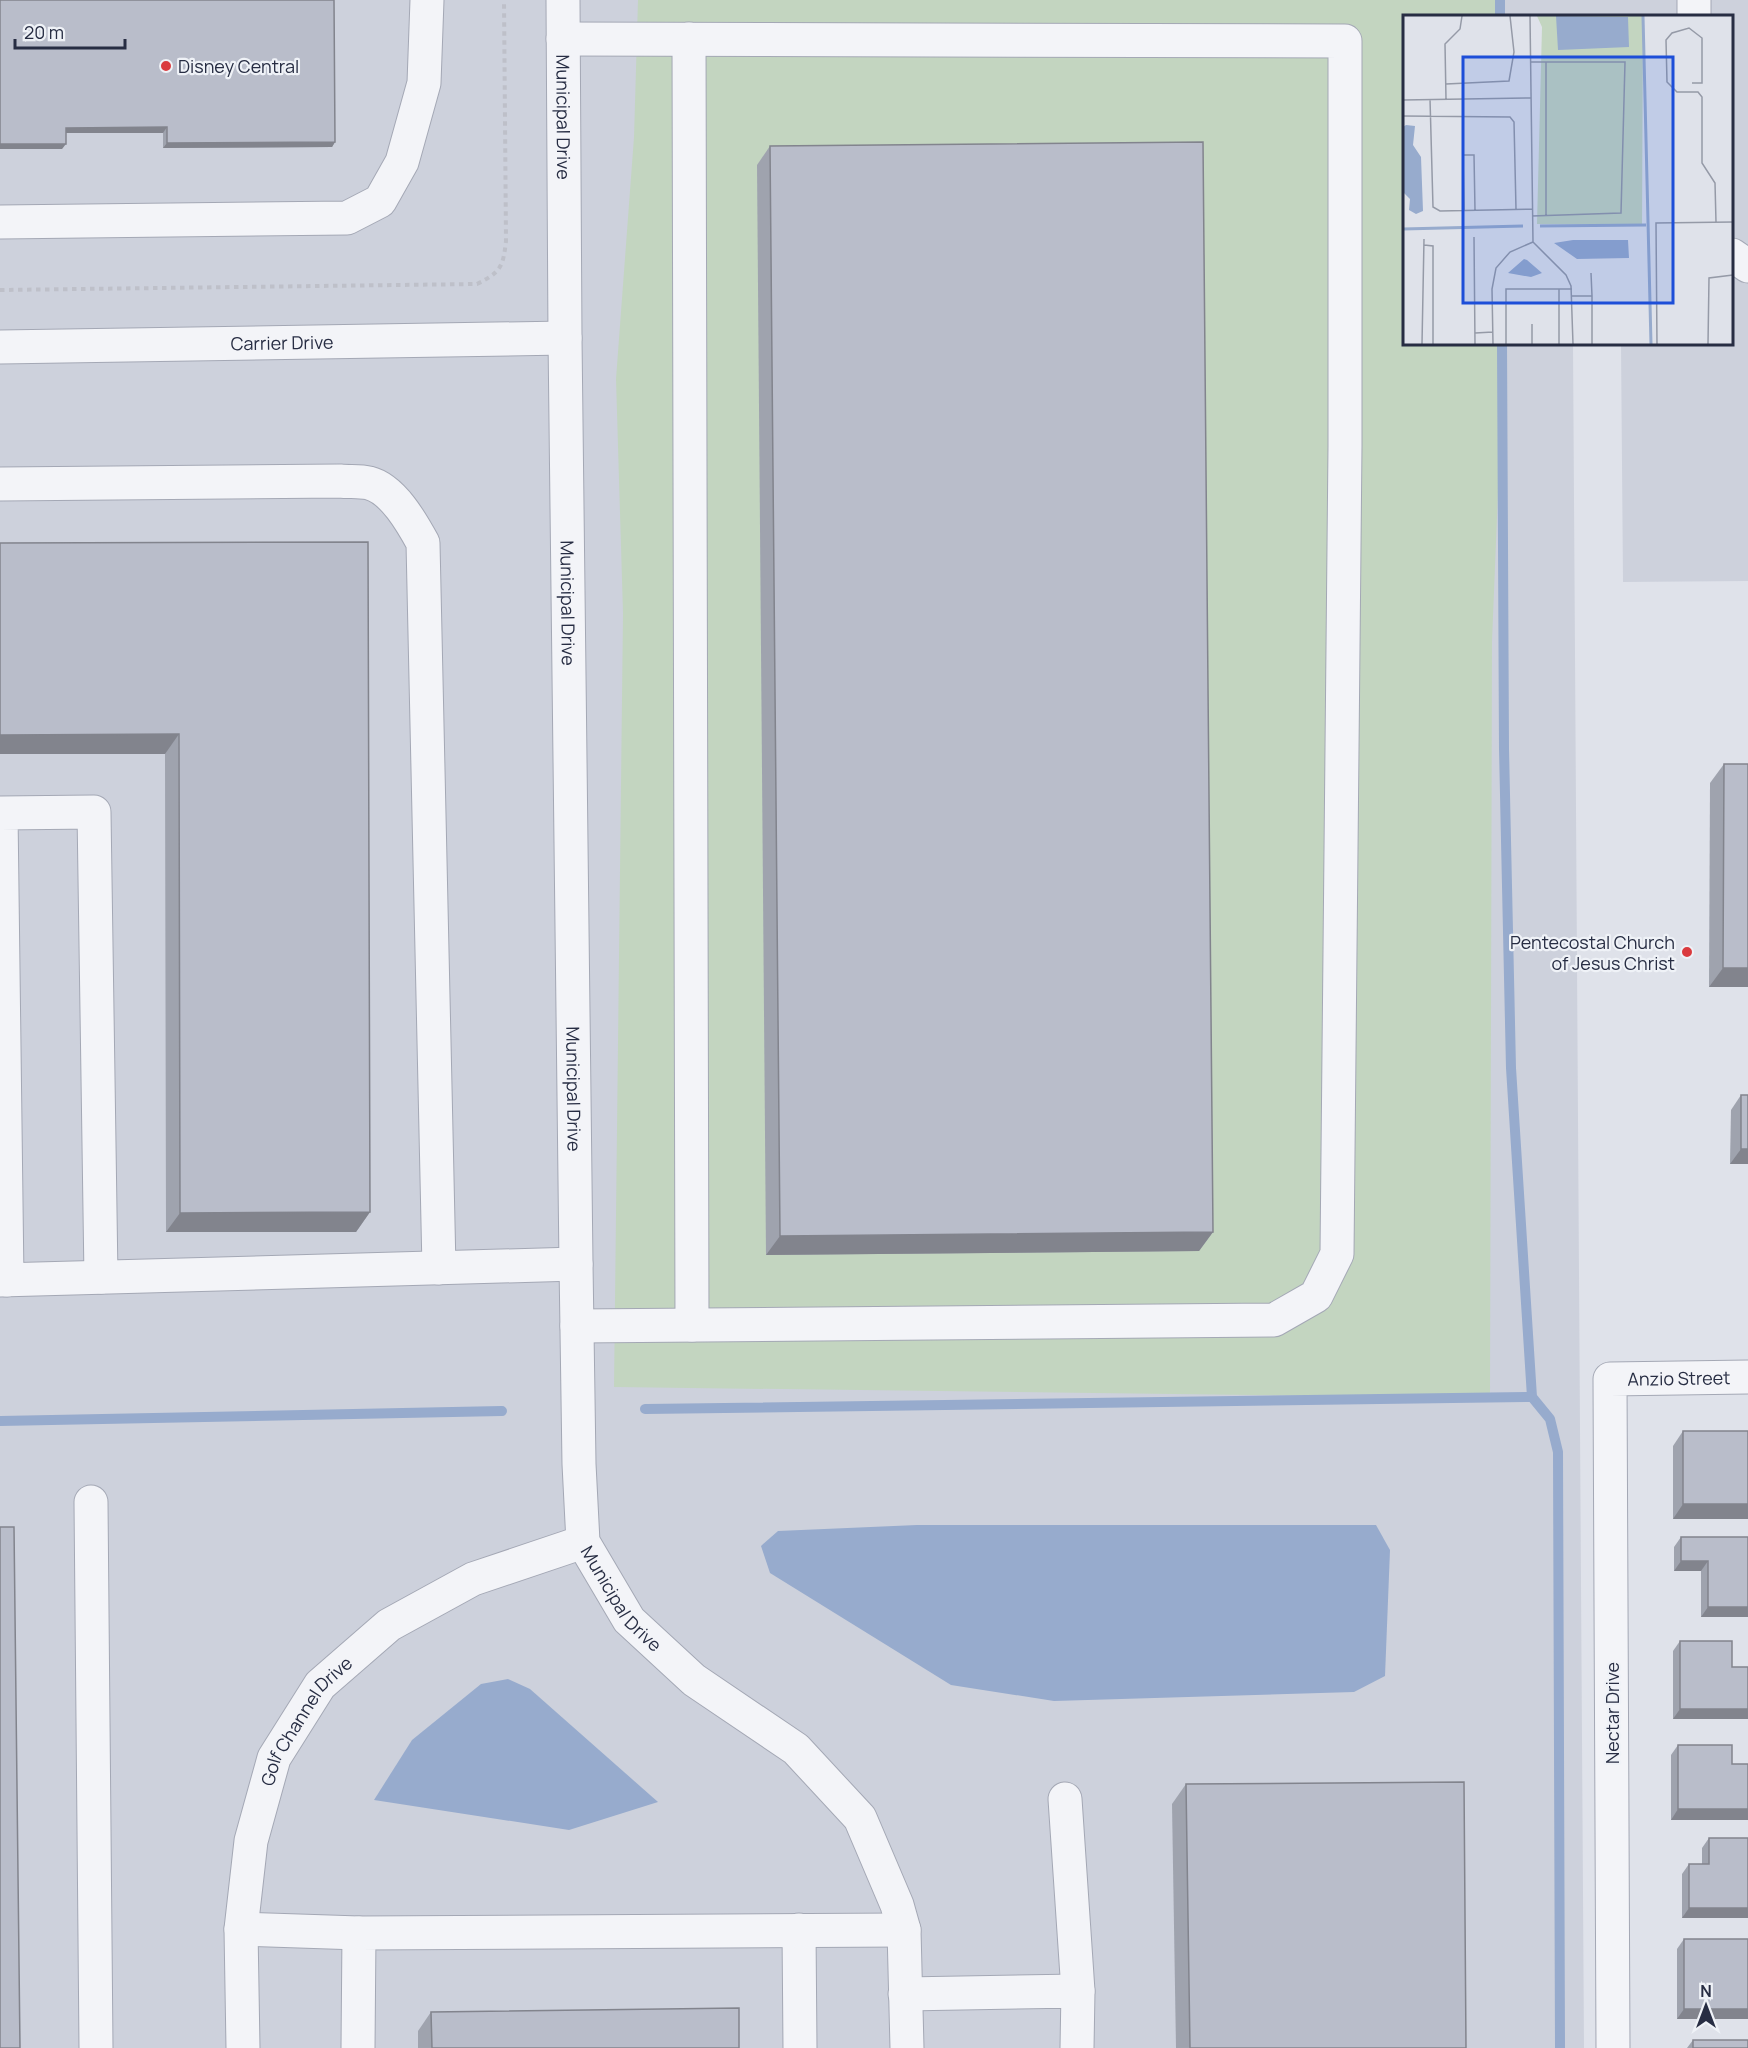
<svg xmlns="http://www.w3.org/2000/svg" width="1748" height="2048" font-family="Manrope,sans-serif">
  <style>
    .built { fill: #cdd1dc }
    .green { fill: #c3d5c0 }
    .water { fill: #97abcd }
    .lines { fill: none; stroke-linecap: round; stroke-linejoin: round }
    .stream { stroke: #97abcd; stroke-width: 10 }
    .minor-casing { stroke: #a4a8b5; stroke-width: 35 }
    .path { stroke: #bec0c9; stroke-width: 4; stroke-dasharray: 4.5 4.5; stroke-linecap: butt }
    .minor { stroke: #f3f4f8; stroke-width: 33 }
    .wall { fill: #9fa3ae }
    .shaded-wall { fill: #82848d }
    .building { fill: #b9bdca; stroke: #82848d; stroke-width: 1.5 }
    .poi-dot { fill: #da3a3e; stroke: #eff2f7; stroke-width: 2 }
    .labels { text-anchor: middle; dominant-baseline: central; stroke-width: 4.5; stroke-linejoin: round; paint-order: stroke }
    .poi-label { font-size: 18px; fill: #272d43; stroke: #eff2f7; text-anchor: start }
    .street-label { font-size: 18px; fill: #272d43; stroke: #eff2f7 }
    .inset-river { fill: none; stroke: #97abcd; stroke-width: 3 }
    .inset-road { fill: none; stroke: #959aa7; stroke-width: 1.5 }
    .view { fill: #1d4ed8; fill-opacity: 0.15; stroke: #1d4ed8; stroke-width: 3 }
    .inset-edge { fill: none; stroke: #272d43; stroke-width: 3 }
  </style>
  <rect width="100%" height="100%" fill="#dfe2ea"/>
  <path class="built" d="M0,0H1748V581L1623,582L1621,344H1732V16H1404V344H1573L1584,2048H0Z"/>
  <path class="green" d="M638,0H1500V16H1404V344H1502V393L1492,641L1490,1398L614,1387L623,613L616,379L634,137Z"/>
  <g class="water">
    <path d="M917,1525H1376L1390,1550L1385,1676L1354,1692L1054,1701L951,1685L770,1573L761,1546L778,1531Z"/>
    <path d="M508,1679L530,1689L658,1802L569,1830L374,1800L412,1740L481,1684Z"/>
  </g>
  <g class="lines">
    <g class="stream">
      <path d="M1500,0V16"/>
      <path d="M1502,344L1504,749L1511,1068L1532,1397L1550,1419L1558,1452L1560,2048"/>
      <path d="M645,1409L1532,1397"/>
      <path d="M0,1421L502,1411"/>
    </g>
    <g class="minor-casing">
      <g id="minor">
        <path id="s1" d="M563,0L565,338L576,1264L579,1464L583,1542L629,1620L694,1680L796,1749L860,1818L897,1905L904,1930L907,2048"/>
        <path d="M1694,0V16"/>
        <path d="M563,39L1345,41V446L1337,1254L1316,1296L1274,1320L577,1326"/>
        <path d="M689,39L692,1325"/>
        <path d="M0,222L347,218L380,201L402,162L424,83L427,0"/>
        <path d="M1732,255L1748,266"/>
        <path id="s2" d="M0,347L565,338"/>
        <path d="M0,484L340,481C349,482 360,481 369,483C393,489 412,523 423,543L439,1268"/>
        <path d="M0,1280L576,1264"/>
        <path d="M7,1280L1,813L94,812L101,1277"/>
        <path d="M91,1502L96,2048"/>
        <path d="M1065,1799L1078,1991"/>
        <path d="M241,1929L359,1933"/>
        <path d="M799,1930L800,2048"/>
        <path d="M905,1994L1078,1991L1077,2048"/>
        <path id="s3" d="M243,2048L241,1929L251,1841L274,1758L320,1685L389,1625L473,1579L583,1542"/>
        <path d="M358,2048L359,1933L904,1930"/>
        <path id="s4" d="M1613,2048L1610,1379L1748,1377"/>
      </g>
    </g>
    <path class="path" d="M0,290L477,284C501,272 503,267 506,241L504,0"/>
    <use href="#minor" class="minor"/>
  </g>
  <g class="wall">
    <path d="M0,0L335,142L332,147L163,148V133H66L62,149H0Z"/>
    <path d="M770,146L1213,1232L1199,1251L766,1255L757,165Z"/>
    <path d="M368,542L370,1212L356,1232H166L165,754H0V543Z"/>
    <path d="M1724,764L1748,987H1709L1710,783Z"/>
    <path d="M1741,1095L1748,1164H1730L1731,1110Z"/>
    <path d="M1683,1431L1748,1519H1673V1446Z"/>
    <path d="M1681,1537H1748V1617H1701V1571H1674V1547Z"/>
    <path d="M1680,1641L1748,1719H1673V1651Z"/>
    <path d="M1678,1745L1732,1764L1748,1820H1671V1755Z"/>
    <path d="M1186,1784L1466,2048H1176L1172,1804Z"/>
    <path d="M1709,1838L1748,1918H1682V1874L1689,1864H1702V1848Z"/>
    <path d="M1684,1939L1748,2019H1677V1949Z"/>
    <path d="M431,2012L739,2048H418V2031Z"/>
    <path d="M1693,2040L1748,2048H1687Z"/>
  </g>
  <g class="shaded-wall">
    <path d="M167,127L163,133H62L66,128Z"/>
    <path d="M335,142L332,147L163,148L167,143Z"/>
    <path d="M0,144H66L62,149H0Z"/>
    <path d="M179,734L165,754H0V735Z"/>
    <path d="M1723,968H1748V987H1709Z"/>
    <path d="M1741,1149H1748V1164H1730Z"/>
    <path d="M370,1212L356,1232H166L180,1213Z"/>
    <path d="M1213,1232L1199,1251L766,1255L780,1236Z"/>
    <path d="M1683,1504H1748V1519H1673Z"/>
    <path d="M1681,1561H1708L1701,1571H1674Z"/>
    <path d="M1708,1607H1748V1617H1701Z"/>
    <path d="M1680,1709H1748V1719H1673Z"/>
    <path d="M1678,1809H1748V1820H1671Z"/>
    <path d="M1689,1908H1748V1918H1682Z"/>
    <path d="M1684,2009H1748V2019H1677Z"/>
  </g>
  <g class="building">
    <path d="M0,0H334L335,142L167,143V127L66,128V144H0Z"/>
    <path d="M1203,142L1213,1232L780,1236L770,146Z"/>
    <path d="M368,542L370,1212L180,1213L179,734L0,735V543Z"/>
    <path d="M1724,764H1748V968H1723Z"/>
    <rect x="1741" y="1095" width="7" height="54"/>
    <rect x="1683" y="1431" width="65" height="73"/>
    <path d="M0,1527H14L20,2048H0Z"/>
    <path d="M1681,1537H1748V1607H1708V1561H1681Z"/>
    <path d="M1680,1641H1732V1667H1748V1709H1680Z"/>
    <path d="M1678,1745H1732V1764H1748V1809H1678Z"/>
    <path d="M1464,1782L1466,2048H1190L1186,1784Z"/>
    <path d="M1709,1838H1748V1908H1689V1864H1709Z"/>
    <rect x="1684" y="1939" width="64" height="70"/>
    <path d="M739,2008V2048H432L431,2012Z"/>
    <rect x="1693" y="2040" width="55" height="8"/>
  </g>
  <g class="poi-dot">
    <circle cx="166" cy="66" r="6"/>
    <circle cx="1687" cy="952" r="6"/>
  </g>
  <g class="labels">
    <g class="poi-label">
      <text x="178" y="66">Disney Central</text>
      <text x="1675" y="942" text-anchor="end">Pentecostal Church<tspan x="1675" dy="21">of Jesus Christ</tspan></text>
    </g>
    <g class="street-label">
      <text stroke="none"><textPath href="#s1" startOffset="117">Municipal Drive</textPath></text>
      <text stroke="none"><textPath href="#s2" startOffset="282">Carrier Drive</textPath></text>
      <text stroke="none"><textPath href="#s1" startOffset="603">Municipal Drive</textPath></text>
      <text stroke="none"><textPath href="#s1" startOffset="1089">Municipal Drive</textPath></text>
      <text stroke="none"><textPath href="#s4" startOffset="738">Anzio Street</textPath></text>
      <text stroke="none"><textPath href="#s1" startOffset="1611">Municipal Drive</textPath></text>
      <text transform="translate(1612 1713) rotate(-90)">Nectar Drive</text>
      <text stroke="none"><textPath href="#s3" startOffset="342">Golf Channel Drive</textPath></text>
    </g>
  </g>
  <g transform="translate(1403 15)">
    <rect width="330" height="330" fill="#dfe2ea"/>
    <path d="M134,1H240L239,210L134,209L139,12Z" fill="#c3d5c0"/>
    <path d="M153,1L225,2L226,32L155,35ZM3,110L12,111L10,130L18,142L20,196L13,199L6,195L7,184L0,177V112ZM170,225H225L226,243L174,244L151,228ZM121,244L124,245L139,258L128,262L105,258Z" fill="#97abcd"/>
    <path class="inset-river" d="M240,1L248,329M137,211L243,210M0,214L120,211"/>
    <path class="inset-road" d="M127,1L130,227L163,260L168,271L170,329M128,47H222L218,198L129,201M143,47V201M289,68H299V23L286,13L269,18L263,25L264,67L274,77H295L299,82V148L312,168L313,207M43,69L106,66L111,37L107,1M27,84L30,192L37,196L129,194M43,84L42,29L57,14L59,1M0,85L128,83M0,101L107,102L111,107L113,194M61,196L60,140H71L72,195M71,222L72,329M21,230L30,231V329M188,258L189,281M156,274V329M169,281H189V329M129,309V329M72,318L90,317M19,329L21,224M90,329L89,274L93,253L107,237L130,227M103,329V274H169M254,329L253,208L330,207M305,329L306,263L330,260"/>
    <path class="view" d="M60,42H270V288H60Z"/>
    <rect width="330" height="330" class="inset-edge"/>
  </g>
  <g transform="translate(1706 2006)" stroke="#eff2f7" stroke-width="4.5" paint-order="stroke">
  <path d="M0-4.5L10 22L0 15L-10 22Z" fill="#272d43"/>
  <text y="-9" font-size="16" font-weight="bold" text-anchor="middle" fill="#272d43">N</text>
  </g>
  <path d="M15 39v9h110v-9" fill="none" stroke="#272d43" stroke-width="3"/>
  <text x="24" y="39" font-size="18" fill="#272d43" stroke="#eff2f7" stroke-width="4.5" paint-order="stroke">20 m</text>
</svg>
